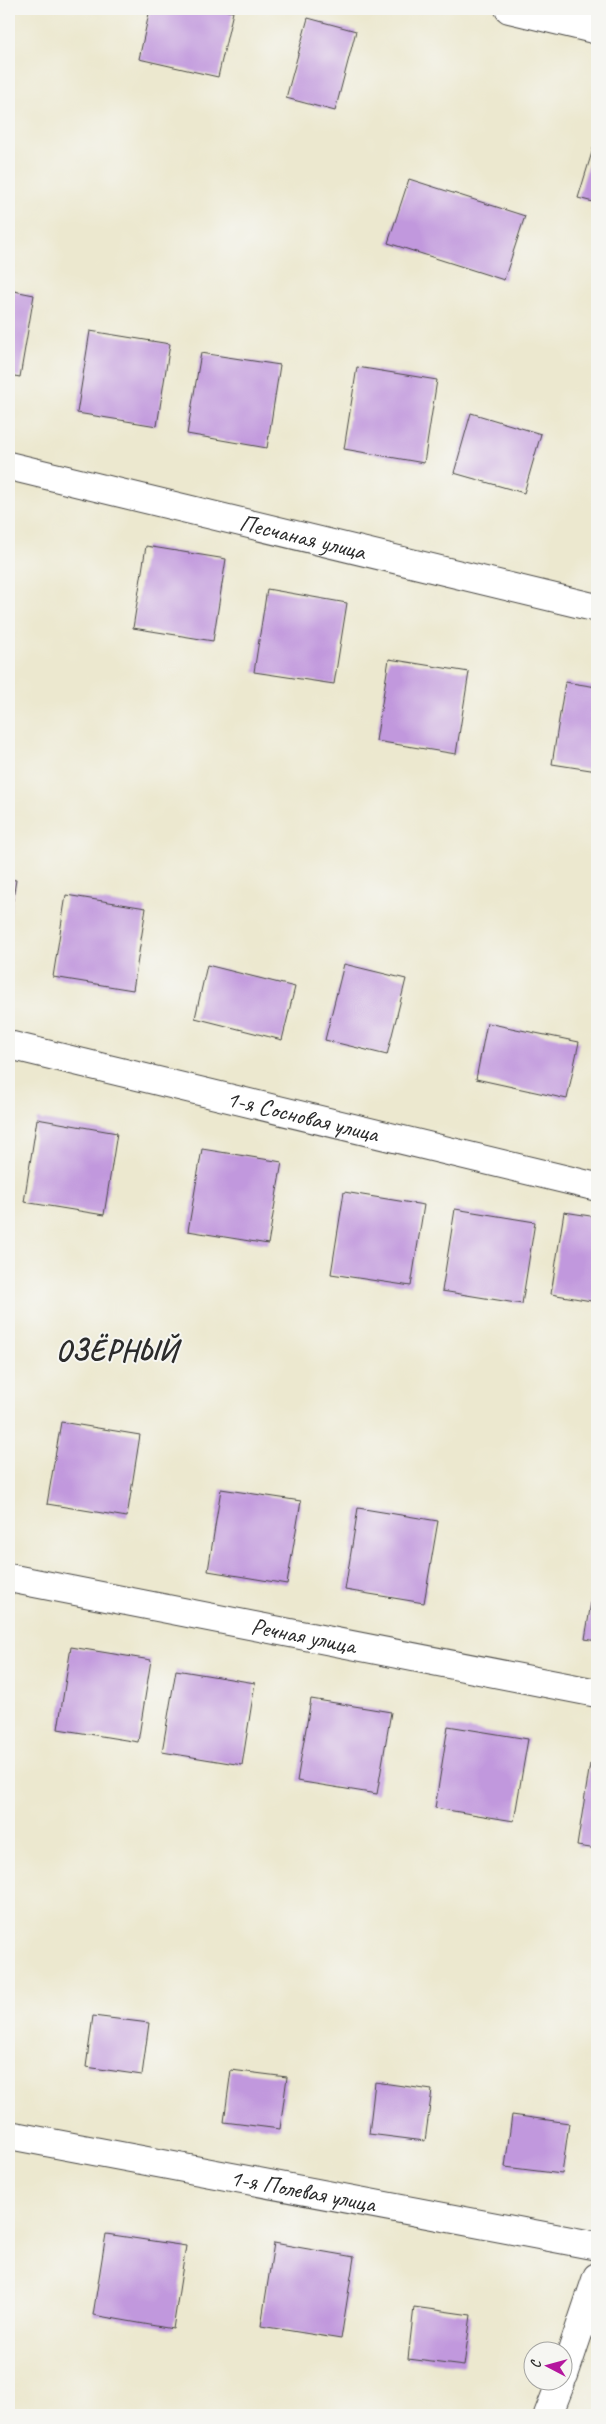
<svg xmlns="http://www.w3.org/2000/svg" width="606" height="2424" font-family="Caveat,sans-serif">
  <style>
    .building { fill: #c198dd }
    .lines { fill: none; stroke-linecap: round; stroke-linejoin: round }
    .street-casing { stroke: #484744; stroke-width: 30 }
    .street { stroke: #fff; stroke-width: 28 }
    .labels { text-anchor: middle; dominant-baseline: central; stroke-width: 4; stroke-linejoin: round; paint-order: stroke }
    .street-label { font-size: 24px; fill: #2b2b2b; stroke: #f6f6f2 }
    .district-label { font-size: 29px; font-weight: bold; letter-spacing: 1px; fill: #2b2b2b; stroke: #f6f6f2 }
  </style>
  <rect width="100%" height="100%" fill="#f6f6f2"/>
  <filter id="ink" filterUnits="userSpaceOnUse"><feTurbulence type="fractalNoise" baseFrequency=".02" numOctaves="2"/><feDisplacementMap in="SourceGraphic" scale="10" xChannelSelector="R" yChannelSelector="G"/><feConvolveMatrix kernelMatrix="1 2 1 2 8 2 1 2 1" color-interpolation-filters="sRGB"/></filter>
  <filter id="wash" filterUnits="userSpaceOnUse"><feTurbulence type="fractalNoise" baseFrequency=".0096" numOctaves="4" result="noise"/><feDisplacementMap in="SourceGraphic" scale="20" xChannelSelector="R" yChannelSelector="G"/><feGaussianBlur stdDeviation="1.12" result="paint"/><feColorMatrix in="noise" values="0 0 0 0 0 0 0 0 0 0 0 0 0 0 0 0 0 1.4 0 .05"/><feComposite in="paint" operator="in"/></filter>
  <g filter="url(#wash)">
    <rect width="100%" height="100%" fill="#ece8cf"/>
    <g id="blocks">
      <g class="building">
        <path d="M150,9H218L233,12L218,77L139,59Z"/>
        <path d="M308,18L356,31L335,111L286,98Z"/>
        <path d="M597,136V203L578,198Z"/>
        <path d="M409,179L525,216L504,280L388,243Z"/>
        <path d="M9,290L34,295L20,377L9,375Z"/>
        <path d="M90,331L170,344L157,426L77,413Z"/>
        <path d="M201,353L280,365L267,448L187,434Z"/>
        <path d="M357,367L437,380L424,463L344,449Z"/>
        <path d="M471,413L541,434L524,493L454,473Z"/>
        <path d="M146,546L226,559L213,641L133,628Z"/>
        <path d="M267,589L347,603L334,684L254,672Z"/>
        <path d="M389,659L469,672L456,754L376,741Z"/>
        <path d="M565,682L597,687V771L552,764Z"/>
        <path d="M9,879L16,880L10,917H9Z"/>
        <path d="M66,895L146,908L133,990L53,977Z"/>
        <path d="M344,964L406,979L387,1055L325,1040Z"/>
        <path d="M207,965L295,987L282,1040L195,1018Z"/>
        <path d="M487,1023L579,1042L567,1099L476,1079Z"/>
        <path d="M37,1119L117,1133L104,1215L24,1202Z"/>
        <path d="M202,1149L282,1162L268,1244L188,1231Z"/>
        <path d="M344,1192L424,1205L411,1286L331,1274Z"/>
        <path d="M455,1209L535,1222L522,1304L442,1291Z"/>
        <path d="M564,1212L597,1217V1302L551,1294Z"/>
        <path d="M61,1422L140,1435L127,1517L47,1504Z"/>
        <path d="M221,1489L301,1501L287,1584L208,1571Z"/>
        <path d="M358,1508L438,1521L424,1603L345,1590Z"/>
        <path d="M596,1572H597V1641L585,1639Z"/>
        <path d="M71,1647L151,1660L138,1742L58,1729Z"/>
        <path d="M176,1670L255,1683L242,1765L162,1752Z"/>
        <path d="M311,1699L391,1712L377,1794L297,1781Z"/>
        <path d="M448,1726L528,1739L514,1821L435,1808Z"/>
        <path d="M590,1764L597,1765V1849L577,1846Z"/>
        <path d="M93,2016L149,2023L142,2075L86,2067Z"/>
        <path d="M231,2070L287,2077L280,2129L224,2122Z"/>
        <path d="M375,2082L432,2090L425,2141L369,2134Z"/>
        <path d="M512,2115L569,2123L562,2174L505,2167Z"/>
        <path d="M106,2234L186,2246L173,2329L93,2315Z"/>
        <path d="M274,2243L354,2257L341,2339L261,2326Z"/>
        <path d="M414,2307L471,2315L464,2366L408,2359Z"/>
      </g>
    </g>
  </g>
  <g filter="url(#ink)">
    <use href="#blocks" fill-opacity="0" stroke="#484744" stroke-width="1"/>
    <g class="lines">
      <g class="street-casing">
        <g id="street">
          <path d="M509,9L597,30"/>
          <path id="s1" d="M9,466L597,608"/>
          <path id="s2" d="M9,1045L597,1187"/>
          <path id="s3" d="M9,1578L597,1693"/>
          <path id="s4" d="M9,2135L597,2246"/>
          <path d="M564,2375L597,2277"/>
          <path d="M548,2415L561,2382"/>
        </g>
      </g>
      <use href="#street" class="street"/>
    </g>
  </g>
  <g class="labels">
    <g class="street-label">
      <text stroke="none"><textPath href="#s1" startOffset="302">Песчаная улица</textPath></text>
      <text stroke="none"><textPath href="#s2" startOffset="302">1-я Сосновая улица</textPath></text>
      <text stroke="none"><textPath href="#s3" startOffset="300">Речная улица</textPath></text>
      <text stroke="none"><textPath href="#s4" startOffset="299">1-я Полевая улица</textPath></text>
    </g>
    <g class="district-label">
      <text x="117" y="1350">ОЗЁРНЫЙ</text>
    </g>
  </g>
  <rect width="606" height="2424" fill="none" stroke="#f6f6f2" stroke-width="30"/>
  <g transform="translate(548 2366) rotate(276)"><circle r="24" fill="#f6f6f2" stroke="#a5a5a2"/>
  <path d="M0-4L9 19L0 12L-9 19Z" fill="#b5179e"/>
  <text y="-8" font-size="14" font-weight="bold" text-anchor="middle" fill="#2b2b2b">С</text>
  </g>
</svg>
